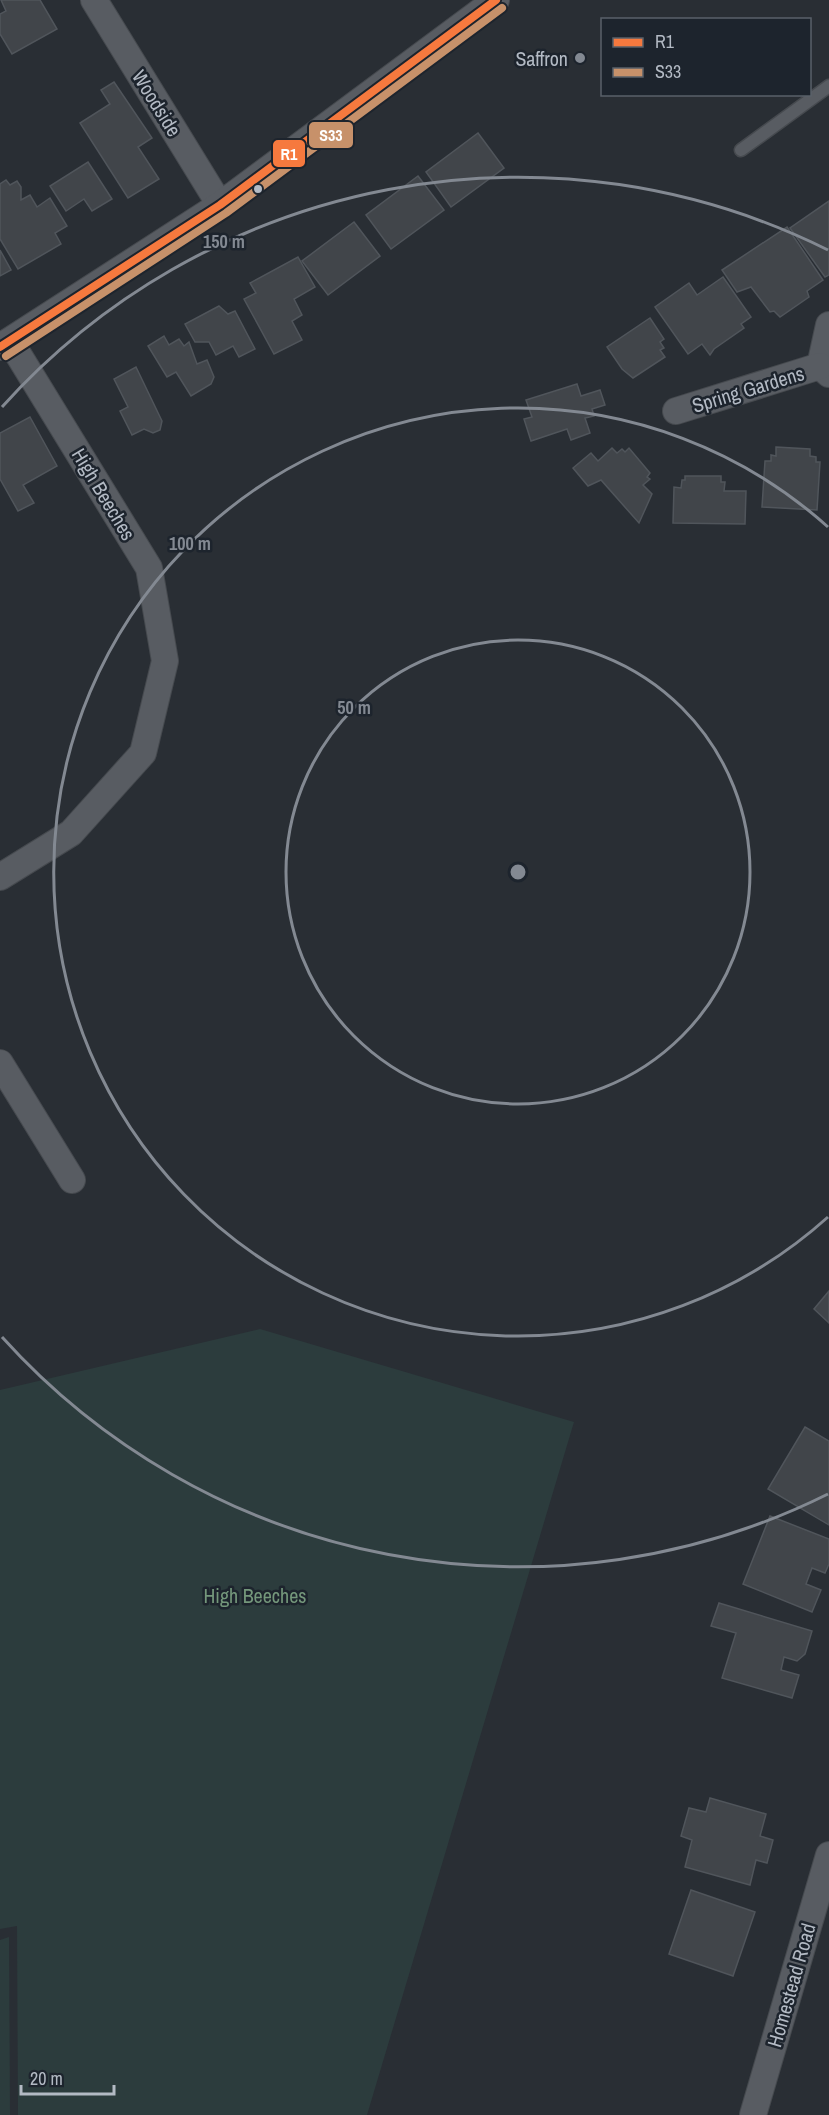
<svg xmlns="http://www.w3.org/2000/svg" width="829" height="2115" font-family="'Archivo Narrow',sans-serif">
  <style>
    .green { fill: #2c3c3d }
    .building { fill: #41454a; stroke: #50555b; stroke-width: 1.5 }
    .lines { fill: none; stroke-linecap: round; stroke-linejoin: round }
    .service-casing { stroke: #464a4f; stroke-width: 15 }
    .minor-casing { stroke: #464a4f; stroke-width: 28 }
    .service { stroke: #585c62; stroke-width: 12 }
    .minor { stroke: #585c62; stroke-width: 26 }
    .bus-1-casing { stroke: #1d242d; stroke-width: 12 }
    .bus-2-casing { stroke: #1d242d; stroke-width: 12 }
    .bus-1 { stroke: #f6793e; stroke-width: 8 }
    .bus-2 { stroke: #c7916a; stroke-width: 8 }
    .ring { fill: none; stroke: #838992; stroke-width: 3 }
    .poi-dot { fill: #838992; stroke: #1d242d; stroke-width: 2 }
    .bus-dot { fill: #b3bac4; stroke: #1d242d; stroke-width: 2 }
    .labels { text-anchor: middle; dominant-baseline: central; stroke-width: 5; stroke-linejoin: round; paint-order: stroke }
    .poi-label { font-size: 20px; fill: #b3bac4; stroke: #1d242d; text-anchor: end }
    .street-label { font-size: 20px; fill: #b3bac4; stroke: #1d242d }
    .park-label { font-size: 20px; fill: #74977b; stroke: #1d242d }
    .centre { fill: #838992; stroke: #1d242d; stroke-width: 3 }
    .ring-label { font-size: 18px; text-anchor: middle; font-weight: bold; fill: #838992; stroke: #1d242d; stroke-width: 5; stroke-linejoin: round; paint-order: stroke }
    .line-badge { stroke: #1d242d; stroke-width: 2 }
    .badge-label { font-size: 16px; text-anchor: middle; font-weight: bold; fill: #fff }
  </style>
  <rect width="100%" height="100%" fill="#292e34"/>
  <g class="green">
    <path d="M260,1329L574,1422L367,2115H18L17,1926L0,1929V1390Z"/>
    <path d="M9,1937L10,2115H0V1940Z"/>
  </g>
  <g class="building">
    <path d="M1,0H40L57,29L12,54L0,34V14L6,11Z"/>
    <path d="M114,82L152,138L138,147L159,179L128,198L80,123L110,104L101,90Z"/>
    <path d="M478,133L504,168L451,207L426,172Z"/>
    <path d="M88,162L112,199L92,211L84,199L66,211L50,186Z"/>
    <path d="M418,176L444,210L391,249L366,215Z"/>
    <path d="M6,180L10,185L17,181L21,187V200L30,195L37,207L50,198L67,226L55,233L61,244L18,269L0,239V184Z"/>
    <path d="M829,201V275L825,277L790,228Z"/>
    <path d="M354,222L380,256L328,295L302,261Z"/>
    <path d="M787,227L823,280L807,291L809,297L780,317L774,311L770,312L751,287L737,292L722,270Z"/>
    <path d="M0,250L11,270L0,276Z"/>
    <path d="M298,257L315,287L294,299L302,315L292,321L302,340L274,354L244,299L256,293L250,283Z"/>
    <path d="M723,277L751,317L741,324L744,328L714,349L710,355L702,344L688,354L655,307L689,283L697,295Z"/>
    <path d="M219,306L228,314L235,311L255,349L239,357L233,346L216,355L209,342H195L185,324Z"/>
    <path d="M650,318L664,339L660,342L664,348L660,350L665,357L633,378L622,369L607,347Z"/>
    <path d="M164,336L169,345L179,339L184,346L189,342L197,364L207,360L214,377L211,384L191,396L176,372L167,377L148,346Z"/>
    <path d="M136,367L162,421L160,430L153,433L144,429L132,435L120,411L128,407L114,379Z"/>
    <path d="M577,384L581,396L600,390L605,405L592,409L594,416L585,418L590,433L571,440L567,429L531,441L524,419L532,417L526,400Z"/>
    <path d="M30,417L57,466L23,485L34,503L18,511L0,479V433Z"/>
    <path d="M776,447L810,449V456L816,457V462H820L817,510L762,507L765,461H771V455L776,456Z"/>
    <path d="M612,448L617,453L622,449L625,452L629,448L650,473L647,477L650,479L643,485L652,494L639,523L601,480L588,486L573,468L591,453L598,461Z"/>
    <path d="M685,476H721V482H725L724,491H746L745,524L673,523L674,487L681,488L682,480H685Z"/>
    <path d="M829,1291V1323L814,1309Z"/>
    <path d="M805,1427L829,1441V1525L768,1489Z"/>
    <path d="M770,1516L829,1539V1564L825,1573L812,1568L806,1584L821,1590L812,1612L743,1584Z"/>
    <path d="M719,1603L812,1631L805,1654L797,1661L784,1657L781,1670L799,1675L792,1698L722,1678L736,1633L711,1626Z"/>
    <path d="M710,1798L766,1814L760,1836L773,1840L767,1863L756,1860L750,1885L685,1867L692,1840L681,1836L689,1808L706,1812Z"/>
    <path d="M691,1890L755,1912L733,1976L669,1954Z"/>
  </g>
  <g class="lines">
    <g class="service-casing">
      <path id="service" d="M741,150L829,86"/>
    </g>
    <g class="minor-casing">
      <g id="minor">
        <path d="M94,0L220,205"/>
        <path d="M829,325L820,366L829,374"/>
        <path d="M0,347L220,205L496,0"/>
        <path d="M676,411L820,366"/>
        <path d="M0,877L71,833L143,753L165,661L149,568L10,341"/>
        <path d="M0,1063L72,1180"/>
        <path d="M753,2115L829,1855"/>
      </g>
    </g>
    <use href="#service" class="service"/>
    <use href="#minor" class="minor"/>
    <g class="bus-1-casing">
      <path id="bus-1" d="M0,347L220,205L496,0"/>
    </g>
    <g class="bus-2-casing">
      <path id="bus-2" d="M6,356L226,213L502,8"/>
    </g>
    <use href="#bus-1" class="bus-1"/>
    <use href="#bus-2" class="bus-2"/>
  </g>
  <g class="ring">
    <circle cx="518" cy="872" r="232"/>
    <path d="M828 1217A464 464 0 1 1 828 527"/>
    <path d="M828 1494A695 695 0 0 1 2 1337M2 407A695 695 0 0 1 828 250"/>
  </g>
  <circle class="poi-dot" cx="580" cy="58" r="6"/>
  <circle class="bus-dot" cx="258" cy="189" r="5"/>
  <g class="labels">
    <g class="poi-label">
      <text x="568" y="58">Saffron</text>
    </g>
    <g class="street-label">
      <text transform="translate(157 103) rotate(58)">Woodside</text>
      <text transform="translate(748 389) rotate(-17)">Spring Gardens</text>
      <text transform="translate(104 494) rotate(59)">High Beeches</text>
      <text transform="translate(791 1985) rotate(-74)">Homestead Road</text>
    </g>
    <g class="park-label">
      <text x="255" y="1595">High Beeches</text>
    </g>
  </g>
  <circle cx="518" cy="872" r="9" class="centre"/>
  <g class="ring-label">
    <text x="224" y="248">150 m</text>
    <text x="190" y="550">100 m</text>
    <text x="354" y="714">50 m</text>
  </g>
  <g class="line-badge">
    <rect x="308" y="121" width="46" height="28" rx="6" fill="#c7916a"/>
    <rect x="272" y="139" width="34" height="29" rx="6" fill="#f6793e"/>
  </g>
  <g class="badge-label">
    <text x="331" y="141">S33</text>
    <text x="289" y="160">R1</text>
  </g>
  <rect x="601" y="18" width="210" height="78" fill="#1d242d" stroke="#596069" stroke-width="1.5"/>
  <rect x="613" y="38" width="30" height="9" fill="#f6793e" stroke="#596069" stroke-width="1.5"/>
  <text x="655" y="48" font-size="18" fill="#b3bac4">R1</text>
  <rect x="613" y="68" width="30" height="9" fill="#c7916a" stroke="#596069" stroke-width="1.5"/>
  <text x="655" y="78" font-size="18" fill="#b3bac4">S33</text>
  <path d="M21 2085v9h93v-9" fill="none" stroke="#b3bac4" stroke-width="3"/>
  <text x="30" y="2085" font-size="18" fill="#b3bac4" stroke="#1d242d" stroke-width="4.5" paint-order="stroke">20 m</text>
</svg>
